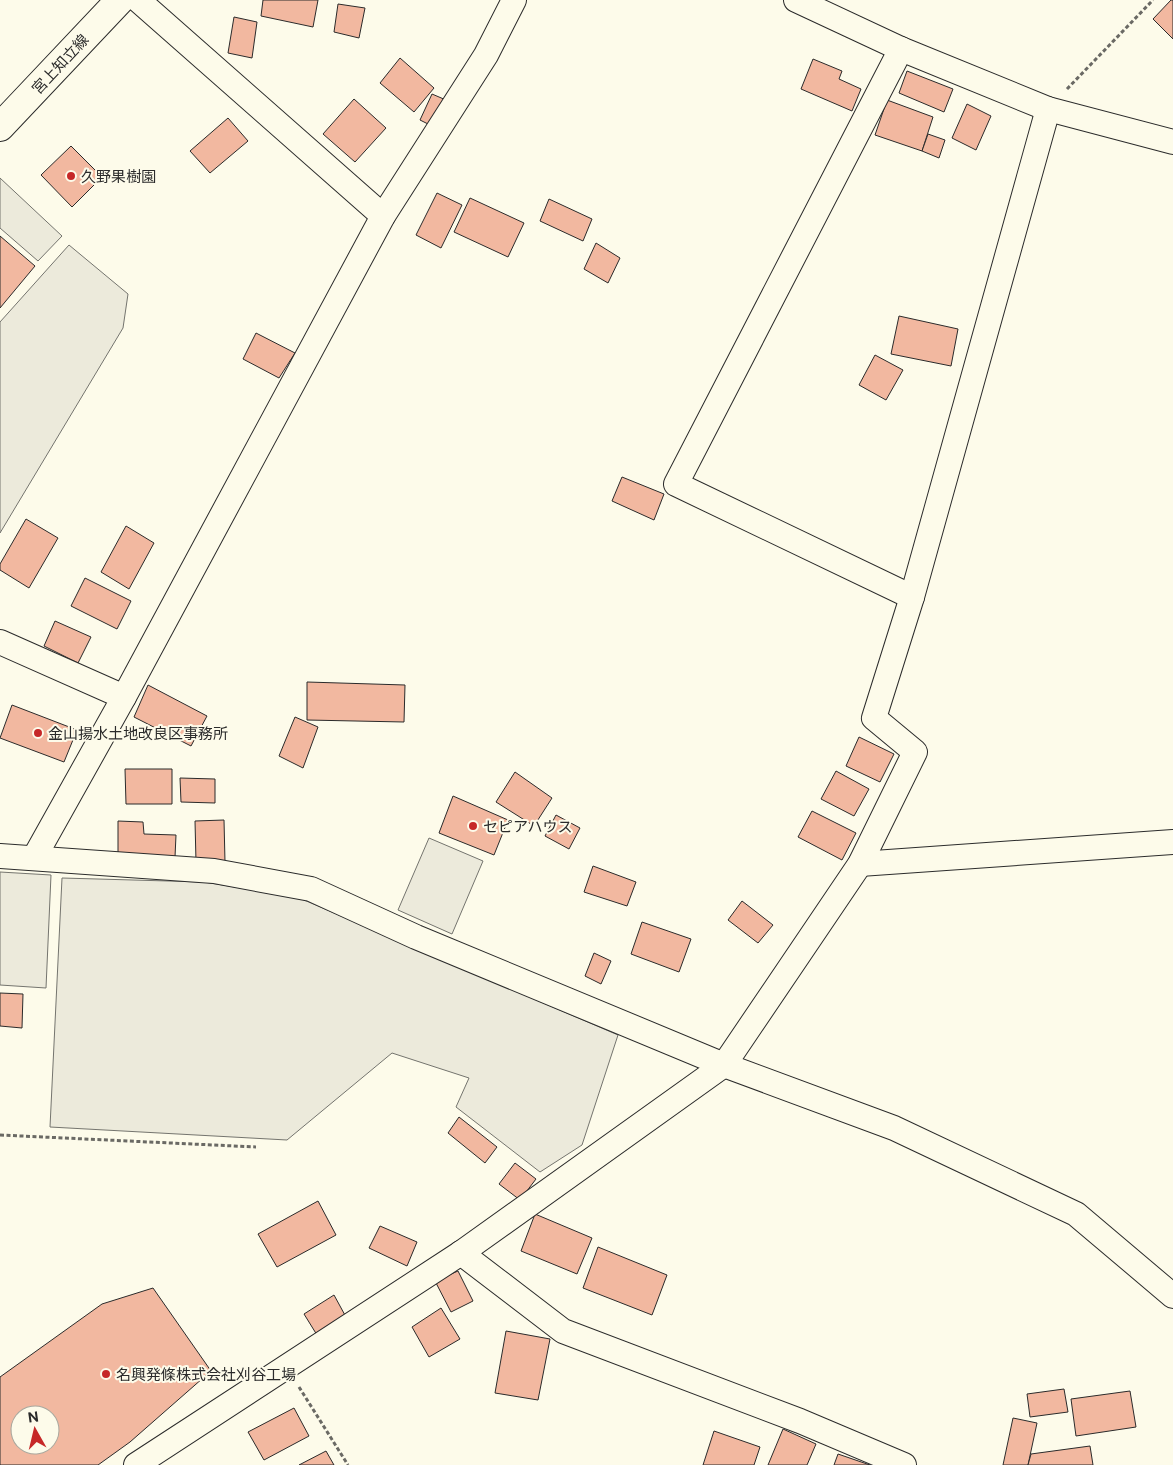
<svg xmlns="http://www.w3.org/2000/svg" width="1173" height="1465" font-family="'Public Sans','Noto Sans JP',sans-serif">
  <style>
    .parking { fill: #eceadb; stroke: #74746e }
    .building { fill: #f2b8a0; stroke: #2b2b2b; fill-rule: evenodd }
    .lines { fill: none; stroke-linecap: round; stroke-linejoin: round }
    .minor-casing { stroke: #2b2b2b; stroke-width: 26 }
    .secondary-casing { stroke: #2b2b2b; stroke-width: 30 }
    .path { stroke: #6a6964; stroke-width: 3; stroke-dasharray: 4 2.5; stroke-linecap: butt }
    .minor { stroke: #fdfbea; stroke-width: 24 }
    .secondary { stroke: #fdfbea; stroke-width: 28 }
    .poi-dot { fill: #c62828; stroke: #fdfbea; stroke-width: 2 }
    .labels { text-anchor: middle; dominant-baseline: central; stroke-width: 4; stroke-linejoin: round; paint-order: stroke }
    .street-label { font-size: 15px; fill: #2b2b2b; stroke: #fdfbea }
    .poi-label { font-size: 15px; fill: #2b2b2b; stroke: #fdfbea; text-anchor: start }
  </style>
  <rect width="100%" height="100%" fill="#fdfbea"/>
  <g class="parking">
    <path d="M0,178L62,236L38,261L0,228Z"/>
    <path d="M69,245L128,294L123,328L0,533V322Z"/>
    <path d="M429,838L483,861L452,934L398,910Z"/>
    <path d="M0,872L51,875L46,988L0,985Z"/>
    <path d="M62,878L204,882L297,897L618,1035L582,1145L540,1172L456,1107L469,1078L392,1053L287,1140L50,1127Z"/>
  </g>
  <g class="building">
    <path d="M263,0H318L313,27L261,16Z"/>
    <path d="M1171,0H1173V39L1153,19Z"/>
    <path d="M338,4L365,8L359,38L334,32Z"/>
    <path d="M234,17L257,22L252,58L228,53Z"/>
    <path d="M400,58L434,88L414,112L380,83Z"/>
    <path d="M813,59L842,71L839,79L861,89L852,111L801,89Z"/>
    <path d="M907,71L953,89L944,112L899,93Z"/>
    <path d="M432,94L446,100L434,127L420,120Z"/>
    <path d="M354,99L386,128L355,162L323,134Z"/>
    <path d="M887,100L933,117L922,151L875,135Z"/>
    <path d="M967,104L991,116L976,150L952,138Z"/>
    <path d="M228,118L248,141L210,173L190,151Z"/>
    <path d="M928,134L945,140L939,158L922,151Z"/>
    <path d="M71,146L102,177L72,207L41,175Z"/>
    <path d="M437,193L462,205L441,248L416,235Z"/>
    <path d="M470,198L524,223L508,257L454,232Z"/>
    <path d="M549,199L592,219L583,241L540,221Z"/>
    <path d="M0,236L35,266L0,308Z"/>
    <path d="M596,243L620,258L608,283L584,269Z"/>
    <path d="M899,316L958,329L951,366L891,354Z"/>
    <path d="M256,333L295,353L279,378L243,359Z"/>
    <path d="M875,355L903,370L886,400L859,385Z"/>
    <path d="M622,477L664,494L654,520L612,501Z"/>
    <path d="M26,519L58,538L29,588L0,570V564Z"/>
    <path d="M126,526L154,543L129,589L101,572Z"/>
    <path d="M85,578L131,601L117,629L71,606Z"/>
    <path d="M55,621L91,637L78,663L44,646Z"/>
    <path d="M307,682L405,685L404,722L307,720Z"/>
    <path d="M148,685L207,716L191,746L134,717Z"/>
    <path d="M12,705L77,730L64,762L0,738Z"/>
    <path d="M295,717L318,727L303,768L279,756Z"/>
    <path d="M859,737L894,754L880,782L846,766Z"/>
    <path d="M125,769H172V804H126Z"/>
    <path d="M836,771L869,789L854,816L821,799Z"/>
    <path d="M515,772L552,798L534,826L496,802Z"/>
    <path d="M180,778L215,779V803L181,802Z"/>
    <path d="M453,796L508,820L494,855L439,833Z"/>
    <path d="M812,811L856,833L842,860L798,837Z"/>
    <path d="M556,815L580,828L569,849L545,836Z"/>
    <path d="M224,820L225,862H196L195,821Z"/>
    <path d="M118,821L143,822L144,834L176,835L175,857L118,855Z"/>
    <path d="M593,866L636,882L627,906L584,892Z"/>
    <path d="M742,901L773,925L758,943L728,920Z"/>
    <path d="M642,922L691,939L679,972L631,954Z"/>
    <path d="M594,953L611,961L601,984L585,976Z"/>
    <path d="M0,993L23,994L22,1028L0,1026Z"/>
    <path d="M459,1117L497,1147L485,1163L448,1133Z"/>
    <path d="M515,1163L536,1179L520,1200L499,1184Z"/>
    <path d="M318,1201L336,1235L277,1267L258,1234Z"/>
    <path d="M535,1214L592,1238L577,1274L521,1251Z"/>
    <path d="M380,1226L417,1242L407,1266L369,1248Z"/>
    <path d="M598,1247L667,1275L652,1315L583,1288Z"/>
    <path d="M458,1271L473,1301L451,1312L435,1281Z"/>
    <path d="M153,1288L211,1371L130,1442L98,1465H0V1377L102,1304ZM20,1415H50V1445H20Z"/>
    <path d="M334,1295L346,1317L317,1335L304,1314Z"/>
    <path d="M441,1308L460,1339L429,1357L412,1327Z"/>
    <path d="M506,1331L550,1339L538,1400L495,1393Z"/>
    <path d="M1064,1389L1068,1412L1030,1417L1027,1394Z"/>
    <path d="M1130,1391L1136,1427L1076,1436L1071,1399Z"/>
    <path d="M294,1408L309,1436L264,1460L248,1432Z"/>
    <path d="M1013,1418L1037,1423L1028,1465H1003Z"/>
    <path d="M783,1429L816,1444L807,1465H768Z"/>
    <path d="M714,1431L760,1447L754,1465H703Z"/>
    <path d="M1090,1446L1093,1465H1028L1031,1454Z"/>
    <path d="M326,1451L334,1465H299Z"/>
    <path d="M838,1454L870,1465H834Z"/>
  </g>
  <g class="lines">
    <g class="minor-casing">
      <g id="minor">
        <path d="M138,0L383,216"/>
        <path d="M796,0L901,49L1048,109L1173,142"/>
        <path d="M901,49L676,484L912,597"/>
        <path d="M0,642L124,697"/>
        <path d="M0,856L214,871L311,889L416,937L724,1065L894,1128L1076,1214L1173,1296"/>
        <path d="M34,858L124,697L383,216L486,55L514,0"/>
        <path d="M860,864L1173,842"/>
        <path d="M461,1253L563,1331L800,1421L904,1465"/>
        <path d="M136,1465L461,1253L724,1065L860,864L915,752L874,718L912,597L1048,109"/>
      </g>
    </g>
    <g class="secondary-casing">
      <path id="secondary" d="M0,127L120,0"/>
    </g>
    <g class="path">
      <path d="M1067,89L1153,0"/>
      <path d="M0,1135L256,1147"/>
      <path d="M299,1387L348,1465"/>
    </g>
    <use href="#minor" class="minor"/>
    <use href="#secondary" class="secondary"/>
  </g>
  <g class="poi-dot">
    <circle cx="71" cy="176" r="5"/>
    <circle cx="38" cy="733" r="5"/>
    <circle cx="473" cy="826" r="5"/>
    <circle cx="106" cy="1374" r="5"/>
  </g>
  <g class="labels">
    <g class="street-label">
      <text transform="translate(60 64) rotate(-47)">宮上知立線</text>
    </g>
    <g class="poi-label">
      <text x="81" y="176">久野果樹園</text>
      <text x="48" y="733">金山揚水土地改良区事務所</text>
      <text x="483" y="826">セピアハウス</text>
      <text x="116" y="1374">名興発條株式会社刈谷工場</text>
    </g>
  </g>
  <g transform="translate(35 1430) rotate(352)"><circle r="24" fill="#fdfbea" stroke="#a9a89e"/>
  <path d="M0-4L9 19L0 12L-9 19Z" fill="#c62828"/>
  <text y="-8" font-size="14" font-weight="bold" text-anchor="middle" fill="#2b2b2b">N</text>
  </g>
</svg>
